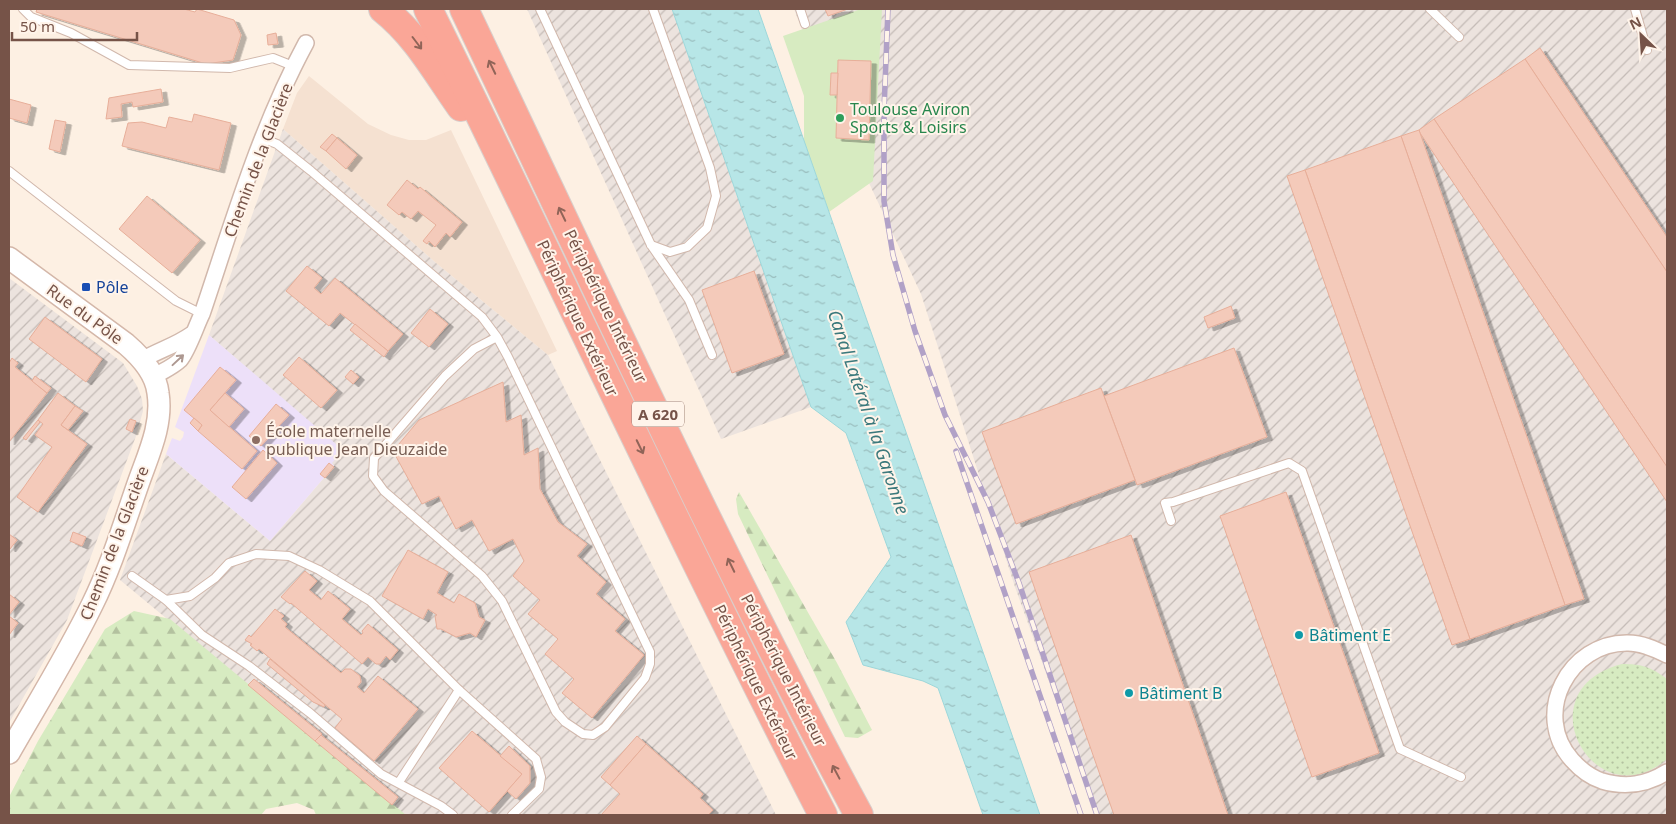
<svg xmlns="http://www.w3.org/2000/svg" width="1676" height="824" font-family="'Noto Sans',sans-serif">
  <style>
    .residential { fill: #f5e1d1 }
    .industrial { fill: url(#industrial-furrows) }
    .education { fill: #ede0f9 }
    .grass { fill: url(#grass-dots) }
    .forest { fill: url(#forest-firs) }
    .garden { fill: #d7ebc1 }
    .water { fill: url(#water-ripples); stroke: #9dd7da }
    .building { fill: #f4caba; stroke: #e7ae99; filter: url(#shadow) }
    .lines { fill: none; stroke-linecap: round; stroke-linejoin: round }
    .lane-casing { stroke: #d1b8ac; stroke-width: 10 }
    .street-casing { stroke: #d1b8ac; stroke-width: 18 }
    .secondary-casing { stroke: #d4b7a9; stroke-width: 24 }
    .highway-casing { stroke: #d9cfcc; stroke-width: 30 }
    .lane { stroke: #fff; stroke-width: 8 }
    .street { stroke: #fff; stroke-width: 15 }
    .secondary { stroke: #fff; stroke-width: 21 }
    .highway { stroke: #faa697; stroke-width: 28 }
    .rail-casing { stroke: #b1a1c7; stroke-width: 5.5 }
    .rail { stroke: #fff4ea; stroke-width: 4; stroke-dasharray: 11; stroke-linecap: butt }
    .oneway { stroke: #906458 }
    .oneway2 { stroke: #ad9891 }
    .leisure-dot { fill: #2e9e5b; stroke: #fff4ea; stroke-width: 2 }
    .transit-dot { fill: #1a4fb4; stroke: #fff4ea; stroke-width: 2 }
    .education-dot { fill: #8d6e63; stroke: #fff4ea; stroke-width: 2 }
    .culture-dot { fill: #0f9aa8; stroke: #fff4ea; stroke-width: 2 }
    .labels { text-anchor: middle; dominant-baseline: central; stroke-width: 4; stroke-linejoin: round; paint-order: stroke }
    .shield { fill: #fff4ea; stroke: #9f8379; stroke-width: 1 }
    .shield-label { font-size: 15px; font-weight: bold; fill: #765348 }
    .leisure-label { font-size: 16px; fill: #27864d; stroke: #fff4ea; text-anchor: start }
    .street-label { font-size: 16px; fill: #765348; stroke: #fff4ea }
    .transit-label { font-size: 16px; fill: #164399; stroke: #fff4ea; text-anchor: start }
    .education-label { font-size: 16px; fill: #785e54; stroke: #fff4ea; text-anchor: start }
    .culture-label { font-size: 16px; fill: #0d838f; stroke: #fff4ea; text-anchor: start }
    .water-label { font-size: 18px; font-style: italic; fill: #3b797c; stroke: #fff4ea }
  </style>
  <defs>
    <pattern id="industrial-furrows" width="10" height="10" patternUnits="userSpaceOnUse" patternTransform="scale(1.25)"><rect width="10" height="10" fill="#ece3de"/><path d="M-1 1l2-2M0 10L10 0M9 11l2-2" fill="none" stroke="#c4bbb6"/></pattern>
    <pattern id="grass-dots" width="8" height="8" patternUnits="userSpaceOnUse" patternTransform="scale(1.25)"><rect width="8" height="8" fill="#d7ebc1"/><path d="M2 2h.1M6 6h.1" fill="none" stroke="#b3c19f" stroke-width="1.8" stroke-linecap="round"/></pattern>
    <pattern id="forest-firs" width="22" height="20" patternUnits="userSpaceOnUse" patternTransform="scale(1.25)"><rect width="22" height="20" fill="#d7ebc1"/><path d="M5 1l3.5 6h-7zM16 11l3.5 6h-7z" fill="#b3c19f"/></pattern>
    <pattern id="water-ripples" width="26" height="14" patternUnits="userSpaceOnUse" patternTransform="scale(1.25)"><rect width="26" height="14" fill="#b7e6e7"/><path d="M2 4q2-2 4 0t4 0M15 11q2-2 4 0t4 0" fill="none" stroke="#99bdbd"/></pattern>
    <filter id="shadow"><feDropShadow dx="5.5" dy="3" stdDeviation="0" flood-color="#0004"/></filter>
  </defs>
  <rect width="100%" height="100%" fill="#fdf0e3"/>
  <path class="residential" d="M309,76L368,124L391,135L409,140H426L451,130L557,351L548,355L436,263L283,129L297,93Z"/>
  <g class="industrial">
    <path d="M527,9H672L811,407L721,439Z"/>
    <path d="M794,9H1667V815H1097L1015,587L921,294L825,89Z"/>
    <path d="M283,129L436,263L548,355L776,815H404L120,580L166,454L270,541L334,466L331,463L342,450L209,335Z"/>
    <path d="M9,278L123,363L137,386L142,399L143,411L136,436L67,620L9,723Z"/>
  </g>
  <path class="education" d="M209,335L343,450L332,463L334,466L270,541L166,454L172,438L180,441L183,437L184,432L175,427Z"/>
  <path class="grass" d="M1622,664C1642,664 1651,667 1667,679V759C1595,821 1521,690 1622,664Z"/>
  <g class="forest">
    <path d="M739,492L837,663L872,730L858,738L845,737L738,514L736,499Z"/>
    <path d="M134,611L170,619L406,815H316L314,810L297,803L266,809L261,815H9V797L38,741L105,629Z"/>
  </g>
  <path class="garden" d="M861,9H882L873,181L829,212L804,141V96L783,36Z"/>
  <path class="water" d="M672,9H758L1040,815H983L938,688L923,681L863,665L846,622L891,557L846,433L811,407Z"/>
  <g class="building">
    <path d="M37,9H184L195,12L197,9L234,20L241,35L233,60L206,64L36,12Z"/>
    <path d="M825,9H848L828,16Z"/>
    <path d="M276,33L278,44L268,45L267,35Z"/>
    <path d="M1540,48L1667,237V272L1525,59Z"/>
    <path d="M1525,59L1667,272V467L1434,119Z"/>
    <path d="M838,60L871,61L869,140L836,138Z"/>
    <path d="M831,73H838L837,95H830Z"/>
    <path d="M161,89L163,102L133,107L132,102L121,104L122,117L106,119L109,98Z"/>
    <path d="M9,99L31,105L27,123L9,118Z"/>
    <path d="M194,114L231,123L219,170L122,146L128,123L142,122L166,128L169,117L192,122Z"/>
    <path d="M1434,119L1667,467V502L1420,133L1419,130Z"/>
    <path d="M55,120L66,122L60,152L49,149Z"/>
    <path d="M1419,130L1584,599L1565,605L1401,136Z"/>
    <path d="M332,134L337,138L326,151L320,147Z"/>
    <path d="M1401,136L1565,605L1470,639L1305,170Z"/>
    <path d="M337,138L357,155L346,169L326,151Z"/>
    <path d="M1305,170L1470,639L1452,645L1287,176Z"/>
    <path d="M407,180L418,189L420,187L462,222L450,237L446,233L435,247L429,241L427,244L423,241L436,225L418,211L411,219L402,212L399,215L387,205Z"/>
    <path d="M147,196L200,240L172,273L119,229Z"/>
    <path d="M307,266L322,278L314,288L321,294L335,278L403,334L388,351L340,313L329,326L286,291Z"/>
    <path d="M754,271L784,354L732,373L702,290Z"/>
    <path d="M1231,306L1235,318L1208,328L1204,317Z"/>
    <path d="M430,309L448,324L429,347L411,333Z"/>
    <path d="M45,317L102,359L86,382L29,339Z"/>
    <path d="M355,324L388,351L384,357L350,330Z"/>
    <path d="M1234,348L1267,437L1137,485L1104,396Z"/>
    <path d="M299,357L337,390L321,408L283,375Z"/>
    <path d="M12,358L18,363L15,367L47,393L9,442V363Z"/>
    <path d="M220,367L236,380L210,410L257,451L242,469L198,431L202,425L184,410Z"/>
    <path d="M351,370L359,377L353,384L345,377Z"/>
    <path d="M35,376L51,388L47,393L32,381Z"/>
    <path d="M503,382L506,422L521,415L524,455L538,448L540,489L558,522L587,544L577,556L606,582L596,594L625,619L615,631L644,655L592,718L562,693L574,679L545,654L558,639L528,614L540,600L513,576L524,561L513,539L489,551L472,520L456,529L439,496L422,504L393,451L419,420Z"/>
    <path d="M1101,388L1135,480L1016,524L982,432Z"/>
    <path d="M58,393L75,406L61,425L87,444L38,512L17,497L52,447L35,435L43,424L38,420Z"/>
    <path d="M225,393L244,409L229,427L210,410Z"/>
    <path d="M276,404L289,415L261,446L249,436Z"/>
    <path d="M75,406L83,411L68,430L61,425Z"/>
    <path d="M194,418L202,425L198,431L190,423Z"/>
    <path d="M130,419L136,421L132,432L126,429Z"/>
    <path d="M38,420L40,422L26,440L23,438Z"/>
    <path d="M263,450L277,463L246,499L232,487Z"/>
    <path d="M329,463L334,467L325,478L320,474Z"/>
    <path d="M1286,492L1379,753L1312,777L1220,516Z"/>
    <path d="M73,532L86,537L82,546L70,541Z"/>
    <path d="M9,534L17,540L10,549L9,548Z"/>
    <path d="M1131,535L1228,815H1114L1029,572Z"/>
    <path d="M408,550L448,572L437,593L454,603L459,594L475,603L479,617L485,620L476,637L470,633L456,637L441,629H437L435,616L437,615L428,609L423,619L382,596Z"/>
    <path d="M305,571L317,581L309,590L321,600L328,591L350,609L342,619L361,635L363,633L362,631L368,624L398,650L390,660L386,656L380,664H376L368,657L362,664L291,603L290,604L281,597Z"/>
    <path d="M9,594L19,602L9,615Z"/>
    <path d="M275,609L284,616L281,619L287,624L285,627L341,673L345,669H351L360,676L361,682L357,687L364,693L378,676L418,709L374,761L335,728L342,719L259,649L257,651L250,645L252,644L245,640L249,635L251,637Z"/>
    <path d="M9,616L18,623L9,635Z"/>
    <path d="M270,659L325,705L324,707L313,702L267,664Z"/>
    <path d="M254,679L322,734L315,741L248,685Z"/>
    <path d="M472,731L522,774L489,812L439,768Z"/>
    <path d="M321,735L398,797L392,805L315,741Z"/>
    <path d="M637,736L646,744L610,785L601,777Z"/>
    <path d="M646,744L703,794L700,798L713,810L708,815H601L620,794L610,785Z"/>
    <path d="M509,746L530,766V783L516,799L507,791L522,774L500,756Z"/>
  </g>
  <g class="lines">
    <g class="lane-casing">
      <g id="lane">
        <path d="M23,9L31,17L71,33L129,65L230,68L273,58L293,66"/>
        <path d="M540,9L651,245L689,300L712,355"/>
        <path d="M800,9L805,24"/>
        <path d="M1430,9L1459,37"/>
        <path d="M1635,9L1647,50"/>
        <path d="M262,138L277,144L311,171L482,317L497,337L508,357L650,652V664L645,678L605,727L593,735L583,734L565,722L556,712L502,601L482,576L384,491L373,476L374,458L445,376L474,349L497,337"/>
        <path d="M9,171L176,301L202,314"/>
        <path d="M651,245L670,252L687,247L707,228L716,196L710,168L653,9"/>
        <path d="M1171,521L1165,503L1173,502L1289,463L1302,471L1400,749L1461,777"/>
        <path d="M132,576L166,600L190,596L215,578L229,563L256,554L289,556L319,570L370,601L459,690L536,759L541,777L539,789L512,815"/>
        <path d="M166,600L202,635L249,666L310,713L381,774L441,806L453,815"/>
        <path d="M399,782L459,690"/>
      </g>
    </g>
    <g class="street-casing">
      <g id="street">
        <path d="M142,360C159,350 175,346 192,334"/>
        <path d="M153,377C161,372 173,367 180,360C188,351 196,326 202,314C233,222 260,128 306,43"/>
        <path d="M1667,655C1655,649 1642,643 1628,643C1569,642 1531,714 1572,760C1580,769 1590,777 1602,781C1626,788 1646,785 1667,772"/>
      </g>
    </g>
    <g class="secondary-casing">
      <path id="secondary" d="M9,258L126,344C140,356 156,374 158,393C163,425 148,455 138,484C124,524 111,567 92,605C67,656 37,704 9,753"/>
    </g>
    <g class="highway-casing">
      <g id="highway">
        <path d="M383,9C417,36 436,72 461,107"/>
        <path d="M428,9C560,277 686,549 823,815"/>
        <path d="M464,9C593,279 717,552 859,815"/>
      </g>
    </g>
    <use href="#lane" class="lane"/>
    <use href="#street" class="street"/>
    <use href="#secondary" class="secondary"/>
    <use href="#highway" class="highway"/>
    <g class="rail-casing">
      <g id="rail">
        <path d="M888,9L884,110V201L893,255L915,331L945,415L988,502L1019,583L1097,815"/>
        <path d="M956,451L1081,815"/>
      </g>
    </g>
    <use href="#rail" class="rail"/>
  </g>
  <defs><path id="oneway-shaft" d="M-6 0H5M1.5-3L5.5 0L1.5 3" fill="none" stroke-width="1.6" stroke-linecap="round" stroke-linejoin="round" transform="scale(1.25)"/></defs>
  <g class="oneway">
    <use href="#oneway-shaft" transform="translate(417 43) rotate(53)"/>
    <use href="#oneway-shaft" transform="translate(492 67) rotate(-116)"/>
    <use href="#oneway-shaft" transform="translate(562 214) rotate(-116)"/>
    <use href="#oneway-shaft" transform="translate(640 447) rotate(64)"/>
    <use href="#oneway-shaft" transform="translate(731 565) rotate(-116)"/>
    <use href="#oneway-shaft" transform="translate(836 772) rotate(-118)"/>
  </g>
  <use class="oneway2" href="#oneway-shaft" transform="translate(178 360) rotate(-43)"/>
  <circle class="leisure-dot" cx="840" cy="118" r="5"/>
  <rect class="transit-dot" x="81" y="282" width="10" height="10" rx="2.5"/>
  <circle class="education-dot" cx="256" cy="440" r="5"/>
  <g class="culture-dot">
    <circle cx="1299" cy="635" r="5"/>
    <circle cx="1129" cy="693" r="5"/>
  </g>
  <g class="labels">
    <rect class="shield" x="632" y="401.5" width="52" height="25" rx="4"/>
    <g class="shield-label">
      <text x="658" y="414">A 620</text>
    </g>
    <g class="leisure-label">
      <text x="850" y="109">Toulouse Aviron<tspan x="850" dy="18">Sports &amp; Loisirs</tspan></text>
    </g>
    <g class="street-label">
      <text transform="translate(258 160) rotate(-69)">Chemin de la Glacière</text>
      <text transform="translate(606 306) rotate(64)">Périphérique Intérieur</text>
      <text transform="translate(85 314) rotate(36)">Rue du Pôle</text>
      <text transform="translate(578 318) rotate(65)">Périphérique Extérieur</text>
      <text transform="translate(114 543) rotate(-69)">Chemin de la Glacière</text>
      <text transform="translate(784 670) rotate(63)">Périphérique Intérieur</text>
      <text transform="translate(756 682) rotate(64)">Périphérique Extérieur</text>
    </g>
    <g class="transit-label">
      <text x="96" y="287">Pôle</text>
    </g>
    <g class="education-label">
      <text x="266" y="431">École maternelle<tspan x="266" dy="18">publique Jean Dieuzaide</tspan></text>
    </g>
    <g class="culture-label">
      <text x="1309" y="635">Bâtiment E</text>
      <text x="1139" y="693">Bâtiment B</text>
    </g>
    <g class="water-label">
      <text transform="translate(869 412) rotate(71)">Canal Latéral à la Garonne</text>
    </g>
  </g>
  <rect width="1676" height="824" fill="none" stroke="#765348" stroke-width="20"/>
  <g transform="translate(1641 35) rotate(335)" stroke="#fff4ea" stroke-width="4" paint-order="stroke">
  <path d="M0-4L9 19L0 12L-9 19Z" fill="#765348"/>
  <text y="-8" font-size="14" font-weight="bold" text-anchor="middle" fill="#765348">N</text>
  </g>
  <path d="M12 32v8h125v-8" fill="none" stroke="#765348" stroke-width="2.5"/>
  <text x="20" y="32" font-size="15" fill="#765348" stroke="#fff4ea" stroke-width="4" paint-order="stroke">50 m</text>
</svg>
